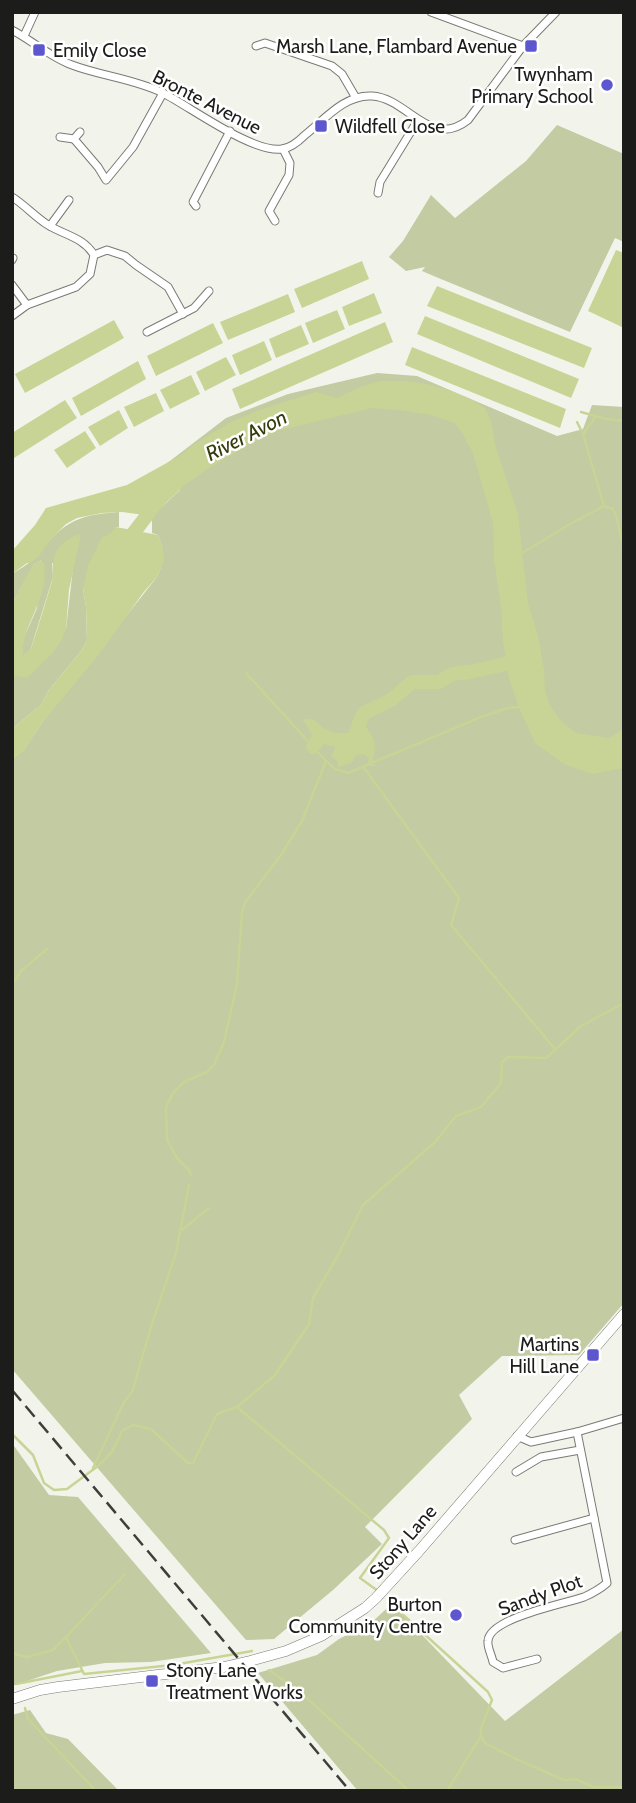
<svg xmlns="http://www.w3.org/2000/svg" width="636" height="1803" font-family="Cabin,sans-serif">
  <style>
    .green { fill: #c2cba1 }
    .water { fill: #c8d495 }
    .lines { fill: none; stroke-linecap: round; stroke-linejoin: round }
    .stream { stroke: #c8d495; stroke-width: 2.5 }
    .river { stroke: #c8d495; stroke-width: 14 }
    .minor-casing { stroke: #797a74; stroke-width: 9 }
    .major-casing { stroke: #797a74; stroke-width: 11 }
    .minor { stroke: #fff; stroke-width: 7 }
    .major { stroke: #fff; stroke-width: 10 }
    .rail { stroke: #3e3f3b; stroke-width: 2.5; stroke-dasharray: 14 7; stroke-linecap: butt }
    .poi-dot { fill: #5d57cf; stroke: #fff; stroke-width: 2.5 }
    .labels { text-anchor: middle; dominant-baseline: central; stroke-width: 5; stroke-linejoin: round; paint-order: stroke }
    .poi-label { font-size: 19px; fill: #1c1d1a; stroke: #fff; text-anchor: end }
    .street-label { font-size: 19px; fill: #1c1d1a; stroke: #fff }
    .water-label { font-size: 21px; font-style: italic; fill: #353c0b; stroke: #fff }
  </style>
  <rect width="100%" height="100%" fill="#f2f4ec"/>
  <g class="green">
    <path d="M557,125L624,154V242L615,238L570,332L436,277L422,271L425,267L406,271L389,257L403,241L431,195L455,218L526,161Z"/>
    <path d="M377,373L417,376L557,436L583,429L592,405L624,407V1303L579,1355L502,1356L459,1395L472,1419L365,1527L382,1544L333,1590L274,1639L246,1640L12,1369V759L24,750L41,724L157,577C165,559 165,553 158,535L152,533V516L180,490L166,464L226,418L288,394Z"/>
    <path d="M119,512V527H116L83,589L86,607L87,641L81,651L49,690L41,705L12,729V675H14L66,629L73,568L52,563L53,577L30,651L22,656L23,640L37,608L41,560L34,564L12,604V574C20,569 28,564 35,558C41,554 44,546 49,541C70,518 88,514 119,512Z"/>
    <path d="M12,1443L49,1495L78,1497L211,1653L151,1662L105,1663L57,1671L12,1686Z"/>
    <path d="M398,1598L399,1611L505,1721L624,1629V1791H358L258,1673L317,1655L339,1639L371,1623Z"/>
    <path d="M30,1710L46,1733L68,1739L119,1791H12V1715Z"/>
  </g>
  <g class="water">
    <path d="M616,250L624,253V328L588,311Z"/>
    <path d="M362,261L369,279L302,308L294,289Z"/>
    <path d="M437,286L592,348L584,368L427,306Z"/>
    <path d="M374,293L382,313L349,326L342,307Z"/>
    <path d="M288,294L295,312L228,340L220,322Z"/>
    <path d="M337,310L345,329L313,343L305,323Z"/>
    <path d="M425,316L579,379L571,398L417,334Z"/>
    <path d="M114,320L124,338L25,393L15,374Z"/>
    <path d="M385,322L393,342L240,409L232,389Z"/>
    <path d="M213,323L223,343L156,376L147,356Z"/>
    <path d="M301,325L309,344L276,358L269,339Z"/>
    <path d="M264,341L272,360L240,375L232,355Z"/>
    <path d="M412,347L566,409L560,428L405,365Z"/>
    <path d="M226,357L236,375L205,391L196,372Z"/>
    <path d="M138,361L146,379L81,416L72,398Z"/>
    <path d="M191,375L200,394L170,409L160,390Z"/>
    <path d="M380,381H401L422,383L449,390L472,400L485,408L491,421L496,448L518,514L528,603L538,636L544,669L545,690L549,704L562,722L576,733L609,738L624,728V768L592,774L564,764L536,744L521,713L509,678L503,641L501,607L494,560L493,523L473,453L461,431L454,423L431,415L400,410L372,408L277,431L255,441L209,468L186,484L152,516L122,512L102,513L77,518L66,524L53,537L38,557L30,563H27L12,574V551L35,525L46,508L127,485L181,455L190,447L229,423L259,410L316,392L337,398L360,387Z"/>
    <path d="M156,393L164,411L134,427L124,407Z"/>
    <path d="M65,400L77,418L14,458L12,456V433Z"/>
    <path d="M119,410L128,428L100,446L88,427Z"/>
    <path d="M85,431L96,448L67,468L54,450Z"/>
    <path d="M116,527L158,535L163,548L164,561L157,577L143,593L98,656L41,724L24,751L12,759V729L41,705L49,690L81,651L87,641L86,607L83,589L88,566L102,537L110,534Z"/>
    <path d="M81,534L69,590L66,629L61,641L52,654L27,678L13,675L12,604L27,575L34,564L40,560L44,563C50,600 21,624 23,655L30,651C38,628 45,604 52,581C54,572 51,563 55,554C60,543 70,537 81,534Z"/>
    <path d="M369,708L370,712L362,722C367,729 374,736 375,745C375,751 373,757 373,764L377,766H368L369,758L363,754L357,755L351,763L338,767V762L331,756L335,749L333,744L326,739L317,742C312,739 309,727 303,720C315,715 320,727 329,733H348C353,722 356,712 369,708Z"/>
  </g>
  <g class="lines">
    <g class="stream">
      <path d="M581,412L606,419L624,421"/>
      <path d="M577,422L583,434L604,506L613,509L617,518L624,551"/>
      <path d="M584,433L596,416"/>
      <path d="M522,553L570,524L604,506"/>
      <path d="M246,673L326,761L335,769L348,773L481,717L508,708L519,707"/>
      <path d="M364,768L459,898L451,925L555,1049"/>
      <path d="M12,985L21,971L47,949"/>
      <path d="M191,1175L189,1170L177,1158L167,1140L166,1107L173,1093L184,1082L207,1072L214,1065L224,1042L237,984L242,912L246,901L281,855L302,821L326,761"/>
      <path d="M182,1230L209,1208"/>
      <path d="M237,1407L384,1530L389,1538L360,1578L378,1591"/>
      <path d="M12,1434L33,1455L44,1483L54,1490L67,1489L98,1466L112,1452L122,1431L133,1425L151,1429L188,1463H193L217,1414L237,1407L275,1375L309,1324L313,1298L337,1257L363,1205L435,1142L456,1116L481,1107L501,1083L502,1062L508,1057L546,1058L581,1026L624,1003"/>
      <path d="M93,1468L124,1402L132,1392L152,1324L176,1253L189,1185"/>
      <path d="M389,1602L488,1692L492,1700L481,1728V1736L485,1743L514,1758L564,1780L575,1779L594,1787H624"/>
      <path d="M66,1637L125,1574"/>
      <path d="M12,1653L27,1657L53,1650L66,1637L84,1674L173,1665L252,1651"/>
      <path d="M269,1670L299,1691L409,1791"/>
      <path d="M16,1684L82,1671"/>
      <path d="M25,1708L28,1719L96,1791"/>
      <path d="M447,1791L481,1736"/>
    </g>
    <g class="river">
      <path d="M129,545L132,535L158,501"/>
      <path d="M359,723L364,713L391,700L412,682H439L452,674L470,672L522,660"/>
      <path d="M313,747L319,738L324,736L331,739"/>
    </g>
    <g class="minor-casing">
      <g id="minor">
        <path d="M431,12L523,46"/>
        <path d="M12,30C31,40 52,58 72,65C101,76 135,79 163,93C192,108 252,153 282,149C291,148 299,141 305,135C324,120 345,94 372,96C408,98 430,150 468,120L523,46L556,12"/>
        <path d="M24,36L35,12"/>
        <path d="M256,46L265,43L332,66L342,74L356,98"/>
        <path d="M80,132L74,139L98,167L106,180L133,147L163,93"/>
        <path d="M60,137L74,139"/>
        <path d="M378,193L380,182L418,120"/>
        <path d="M12,197C25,205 35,217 48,225C64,235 83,237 94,255L90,274L76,287L27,305L12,316"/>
        <path d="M196,206L193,202L230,131"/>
        <path d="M275,221L269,211L289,175L290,163L283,149"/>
        <path d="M50,226L69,200"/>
        <path d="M94,255L107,250L125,256L136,265L168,287L183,314"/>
        <path d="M12,260L13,258"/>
        <path d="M12,285L27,305"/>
        <path d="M147,332L194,308L209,291"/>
        <path d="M517,1436L531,1442L577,1432L624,1418"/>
        <path d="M516,1472L541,1457L580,1450"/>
        <path d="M515,1540L594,1518"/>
        <path d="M537,1659L503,1668L493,1662C492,1656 487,1647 488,1641C489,1618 564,1604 584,1597C593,1593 600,1589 607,1583L577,1432"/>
      </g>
    </g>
    <g class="major-casing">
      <path id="major" d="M12,1699L40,1690L58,1687L224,1667L250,1661L286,1651L321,1636L365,1608L376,1598L419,1551L624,1314"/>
    </g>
    <use href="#minor" class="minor"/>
    <use href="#major" class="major"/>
    <path class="rail" d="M12,1390L350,1791"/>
  </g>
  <g class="poi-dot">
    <rect x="524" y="39" width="14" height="14" rx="3.5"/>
    <rect x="32" y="43" width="14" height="14" rx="3.5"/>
    <circle cx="607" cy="85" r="7"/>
    <rect x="314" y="119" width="14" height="14" rx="3.5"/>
    <rect x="586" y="1348" width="14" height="14" rx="3.5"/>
    <circle cx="456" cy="1615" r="7"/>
    <rect x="145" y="1674" width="14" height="14" rx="3.5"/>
  </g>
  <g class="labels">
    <g class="poi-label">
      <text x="517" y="46">Marsh Lane, Flambard Avenue</text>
      <text x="53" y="50" text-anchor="start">Emily Close</text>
      <text x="593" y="74">Twynham<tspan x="593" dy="22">Primary School</tspan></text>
      <text x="335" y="126" text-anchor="start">Wildfell Close</text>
      <text x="579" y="1344">Martins<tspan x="579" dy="22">Hill Lane</tspan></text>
      <text x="442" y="1604">Burton<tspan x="442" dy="22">Community Centre</tspan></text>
      <text x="166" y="1670" text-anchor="start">Stony Lane<tspan x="166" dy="22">Treatment Works</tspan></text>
    </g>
    <g class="street-label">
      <text transform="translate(207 102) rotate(27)">Bronte Avenue</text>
      <text transform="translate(403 1542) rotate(-49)">Stony Lane</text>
      <text transform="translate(540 1595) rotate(-20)">Sandy Plot</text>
    </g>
    <g class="water-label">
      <text transform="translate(246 435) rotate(-27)">River Avon</text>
    </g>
  </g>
  <rect width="636" height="1803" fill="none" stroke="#1c1d1a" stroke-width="28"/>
</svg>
